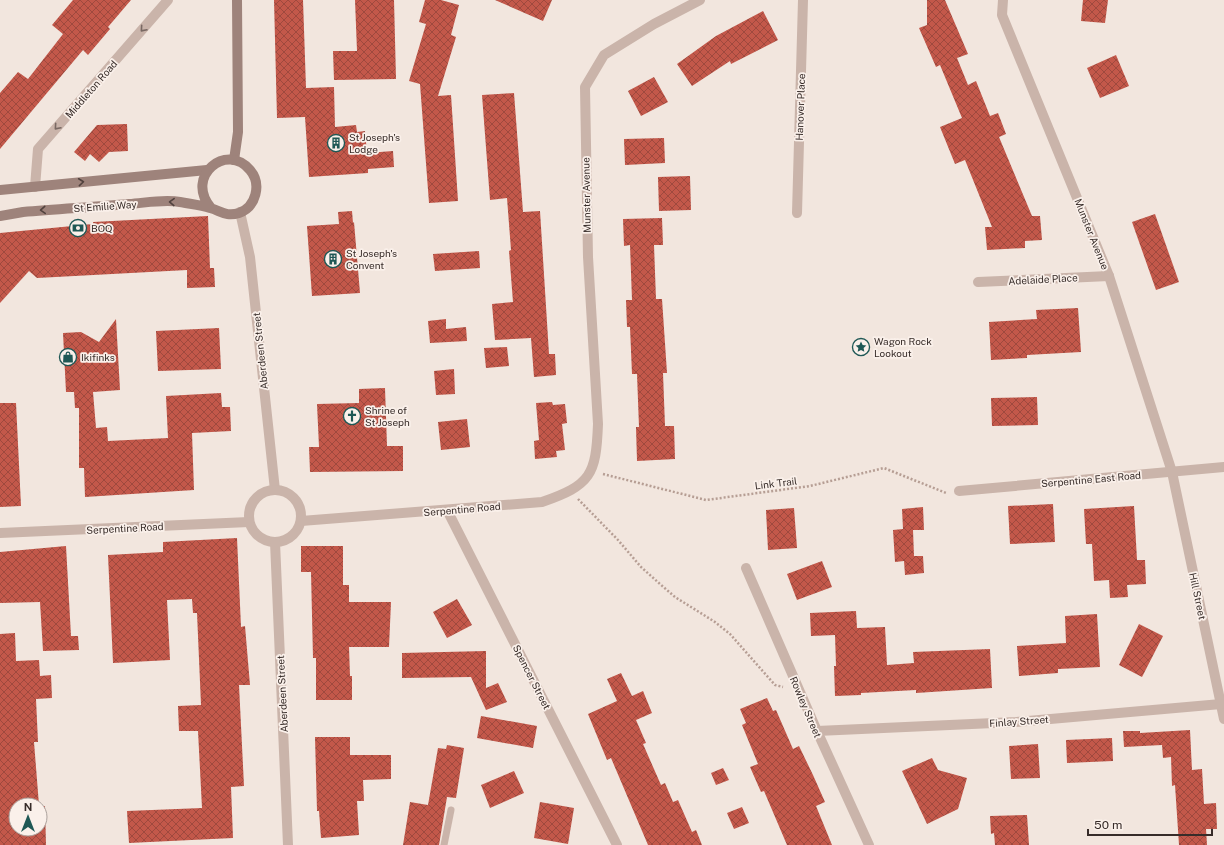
<svg xmlns="http://www.w3.org/2000/svg" width="1224" height="845" font-family="'Public Sans',sans-serif">
  <style>
    .building { fill: url(#building-cross-hatch) }
    .lines { fill: none; stroke-linecap: round; stroke-linejoin: round }
    .path { stroke: #b69e94; stroke-width: 2.5; stroke-dasharray: 2 2; stroke-linecap: butt }
    .service { stroke: #cab4aa; stroke-width: 7 }
    .minor { stroke: #cab4aa; stroke-width: 10 }
    .secondary { stroke: #9e837b; stroke-width: 10 }
    .oneway { stroke: #796963 }
    .oneway2 { stroke: #51423e }
    .labels { text-anchor: middle; dominant-baseline: central; stroke-width: 3.5; stroke-linejoin: round; paint-order: stroke }
    .street-label { font-size: 10px; fill: #372c29; stroke: #faf0ea }
    .poi-label { font-size: 10px; fill: #372c29; stroke: #faf0ea; text-anchor: start }
  </style>
  <defs>
    <pattern id="building-cross-hatch" width="8" height="8" patternUnits="userSpaceOnUse"><rect width="8" height="8" fill="#c3584a"/><path d="M0 0l8 8M0 8l8-8" fill="none" stroke="#9f493e"/></pattern>
  </defs>
  <rect width="100%" height="100%" fill="#f2e6de"/>
  <g class="building">
    <path d="M73,0H131L108,27L110,29L88,55L83,50L0,149V93L18,72L28,79L63,34L52,25Z"/>
    <path d="M274,0H303L306,88L334,87L335,127L356,125L357,132L365,131L367,153L393,151L394,167L368,169V173L309,177L305,117L277,118Z"/>
    <path d="M355,0H394L396,79L334,80L333,51H357Z"/>
    <path d="M425,0H441L459,5L451,35L456,37L438,96L451,95L458,201L429,203L420,84L409,81L426,24L419,22Z"/>
    <path d="M495,0H552L543,21Z"/>
    <path d="M927,0H945L968,54L957,58L968,85L976,81L990,116L998,113L1006,134L999,137L1032,216H1040L1042,240L1025,241V248L987,250L985,227H992L965,160L955,164L940,127L962,118L940,65L936,67L919,28L927,25Z"/>
    <path d="M1083,0H1108L1105,23L1081,21Z"/>
    <path d="M763,11L778,40L731,64L730,61L692,86L677,64L716,36Z"/>
    <path d="M1116,55L1129,86L1100,98L1087,68Z"/>
    <path d="M654,77L668,102L641,116L628,91Z"/>
    <path d="M514,93L523,212L540,211L549,354H555L556,375L534,377L531,338L495,340L492,304L513,302L509,251L511,250L507,198L490,200L482,95Z"/>
    <path d="M127,124L128,151L109,152L99,162L90,154L85,161L74,152L97,125Z"/>
    <path d="M664,138L665,163L625,165L624,139Z"/>
    <path d="M690,176L691,210L659,211L658,177Z"/>
    <path d="M352,211L353,223L354,222L360,293L312,296L307,226L339,224L338,212Z"/>
    <path d="M1155,214L1179,282L1156,290L1132,222Z"/>
    <path d="M208,216L210,268H214L215,287L187,288V270L37,278L29,271L0,303V233L93,224V222Z"/>
    <path d="M662,218L663,245H654L656,299H662L667,373H663L665,426H674L675,459L637,461L636,427H639L637,374H632L630,327H627L626,300H632L630,245L624,246L623,219Z"/>
    <path d="M479,251L480,268L435,271L433,254Z"/>
    <path d="M1078,308L1081,352L1027,355V358L991,360L989,322L1037,319L1036,310Z"/>
    <path d="M116,319L120,390L93,392L96,428L107,427L108,441L168,438L166,396L221,393L222,407H230L231,431L192,433L194,490L85,497L84,468H79V408H75L74,392H66L63,333L81,332L99,342Z"/>
    <path d="M446,319V329L466,327L467,341L430,343L428,321Z"/>
    <path d="M219,328L221,369L158,371L156,331Z"/>
    <path d="M507,347L509,366L486,368L484,348Z"/>
    <path d="M454,369L455,394L436,395L434,371Z"/>
    <path d="M385,388L387,446H403V471L310,472L309,447H319L317,404L359,403V389Z"/>
    <path d="M1037,397L1038,425L992,426L991,398Z"/>
    <path d="M552,402L553,405L565,404L567,423L562,424L565,450L556,451L557,457L535,459L534,441L539,440L536,403Z"/>
    <path d="M0,403H16L21,506L0,507Z"/>
    <path d="M467,419L470,447L441,450L438,422Z"/>
    <path d="M1053,504L1055,542L1010,544L1008,506Z"/>
    <path d="M1134,506L1137,560H1145L1146,584L1127,585L1128,597L1110,598L1109,580L1094,581L1092,544H1086L1084,509Z"/>
    <path d="M923,507L924,530H913L914,556H923L924,573L905,575L904,561L895,562L893,530L903,529L902,509Z"/>
    <path d="M794,508L797,548L768,550L766,510Z"/>
    <path d="M237,538L241,627L245,626L250,685H239L244,786L231,787L233,838L129,843L127,811L202,808L198,731H179L178,706L201,705L197,613H193L192,599L167,600L170,660L113,663L108,555L163,552V542Z"/>
    <path d="M66,546L71,636H78L79,650L43,651L40,602L0,603V552Z"/>
    <path d="M301,546H343V585H349V602H391L389,647H349L350,676H352V700H316V658H313L311,572H301Z"/>
    <path d="M822,561L832,587L797,600L787,574Z"/>
    <path d="M457,599L472,625L447,638L433,612Z"/>
    <path d="M856,611L857,628L885,627L887,665L914,663L913,652L990,649L992,688L916,693V690L861,693V695L835,696L834,666H836L835,635L811,636L810,613Z"/>
    <path d="M1097,614L1100,667L1058,669V673L1019,676L1017,646L1066,643L1065,616Z"/>
    <path d="M1139,624L1163,636L1142,677L1119,665Z"/>
    <path d="M15,633L16,661L39,660L40,676L51,675L52,698L36,699L38,742H34L39,805H16V829H40V807L45,806L46,845H0V634Z"/>
    <path d="M486,651V688L498,683L507,702L486,710L471,677L402,678V653Z"/>
    <path d="M621,673L632,696L643,691L652,713L636,720L646,743L643,744L661,785L665,783L673,802L678,800L692,832L696,830L702,845H648L611,758L607,760L588,714L617,701L607,679Z"/>
    <path d="M767,698L773,711L776,710L793,749L799,746L813,775L825,802L816,806L832,845H787L764,791L761,792L750,767L758,764L742,725L746,723L740,709Z"/>
    <path d="M481,716L537,726L533,748L477,738Z"/>
    <path d="M1190,730L1192,770L1202,769L1204,804L1216,803L1217,829H1206L1207,845H1179L1175,785L1172,786L1171,757L1163,758L1162,745L1124,747L1123,731H1140V733Z"/>
    <path d="M315,737H350V755H391V779L363,780L364,801H357L359,835L321,838L319,811H317Z"/>
    <path d="M1112,738L1113,761L1067,763L1066,740Z"/>
    <path d="M1038,744L1040,778L1011,779L1009,746Z"/>
    <path d="M447,745L464,748L456,798L447,797L439,845H403L410,802L428,805L438,748L446,749Z"/>
    <path d="M932,758L938,770L967,778L958,809L927,824L902,771Z"/>
    <path d="M723,768L729,780L716,785L711,773Z"/>
    <path d="M514,771L524,793L490,808L481,785Z"/>
    <path d="M540,802L574,808L568,844L534,838Z"/>
    <path d="M742,807L749,823L734,829L727,813Z"/>
    <path d="M1027,815L1029,845H995L994,833L991,834L990,816Z"/>
  </g>
  <g class="lines">
    <g class="path">
      <path d="M603,474L706,500L810,486L884,468L946,493"/>
      <path d="M578,499L618,540L641,567L660,584L675,597L715,622L730,634L775,685L783,687"/>
    </g>
    <path class="service" d="M444,845L451,810"/>
    <g class="minor">
      <path d="M1003,0L1002,15L1109,276L1172,472L1224,719"/>
      <path d="M35,187L38,149L168,0"/>
      <path d="M240,212L250,257L275,490"/>
      <path d="M797,213L803,0"/>
      <path d="M978,282L1109,276"/>
      <circle cx="275" cy="516" r="26"/>
      <path d="M959,491L1224,467"/>
      <path d="M447,510L617,845"/>
      <path d="M301,521L542,502C591,485 596,475 598,424L588,257L585,87L604,55L654,24L700,0"/>
      <path d="M0,533L249,522"/>
      <path d="M275,542L288,845"/>
      <path d="M746,568L817,731L869,845"/>
      <path d="M817,731L1016,722L1221,704"/>
    </g>
    <g class="secondary">
      <path d="M234,160L238,132L237,0"/>
      <path d="M0,190L207,170"/>
      <path d="M0,216L23,212C58,209 94,207 129,204C145,203 164,199 180,202C190,204 201,205 210,208C221,211 226,217 239,213C256,207 262,184 250,170C227,142 184,176 211,208"/>
    </g>
  </g>
  <defs><path id="oneway-chevron" d="M-2-3.5L2.5 0L-2 3.5" fill="none" stroke-width="1.6" stroke-linecap="round" stroke-linejoin="round"/></defs>
  <g class="oneway">
    <use href="#oneway-chevron" transform="translate(143 29) rotate(131)"/>
    <use href="#oneway-chevron" transform="translate(57 127) rotate(131)"/>
  </g>
  <g class="oneway2">
    <use href="#oneway-chevron" transform="translate(81 182) rotate(-6)"/>
    <use href="#oneway-chevron" transform="translate(172 202) rotate(-178)"/>
    <use href="#oneway-chevron" transform="translate(43 210) rotate(176)"/>
  </g>
  <defs>
    <g id="building-ring" transform="scale(0.9)"><circle r="9.5" fill="#faf0ea" stroke="#1f5855" stroke-width="1.5"/><path d="M-4-6H4V6H1V3H-1V6H-4ZM-2.5-4.3h1.7v1.8h-1.7ZM.8-4.3h1.7v1.8H.8ZM-2.5-1h1.7V.8h-1.7ZM.8-1h1.7V.8H.8Z" fill="#1f5855"/></g>
    <g id="bank-ring" transform="scale(0.9)"><circle r="9.5" fill="#faf0ea" stroke="#1f5855" stroke-width="1.5"/><path d="M-6-4H6V4H-6ZM0-2.3a2.3 2.3 0 1 0 0 4.6a2.3 2.3 0 1 0 0-4.6Z" fill="#1f5855"/></g>
    <g id="sight-ring" transform="scale(0.9)"><circle r="9.5" fill="#faf0ea" stroke="#1f5855" stroke-width="1.5"/><path d="M0-6L1.8-2.2L6-1.7L2.9 1.2L3.7 5.4L0 3.3L-3.7 5.4L-2.9 1.2L-6-1.7L-1.8-2.2Z" fill="#1f5855"/></g>
    <g id="shop-ring" transform="scale(0.9)"><circle r="9.5" fill="#faf0ea" stroke="#1f5855" stroke-width="1.5"/><path d="M-5-2.5h2.3a2.7 3.5 0 0 1 5.4 0H5L5.5 6h-11ZM-1.5-2.5h3a1.5 2.3 0 0 0-3 0Z" fill="#1f5855"/></g>
    <g id="church-ring" transform="scale(0.9)"><circle r="9.5" fill="#faf0ea" stroke="#1f5855" stroke-width="1.5"/><path d="M-1.2-6h2.4v3.5h3.3v2.4h-3.3V6h-2.4V-.1h-3.3v-2.4h3.3Z" fill="#1f5855"/></g>
  </defs>
  <g fill-rule="evenodd">
    <use href="#building-ring" x="336" y="143"/>
    <use href="#bank-ring" x="78" y="228"/>
    <use href="#building-ring" x="333" y="259"/>
    <use href="#sight-ring" x="861" y="347"/>
    <use href="#shop-ring" x="68" y="357"/>
    <use href="#church-ring" x="352" y="416"/>
  </g>
  <g class="labels">
    <g class="street-label">
      <text transform="translate(91 89) rotate(-49)">Middleton Road</text>
      <text transform="translate(800 107) rotate(-88)">Hanover Place</text>
      <text transform="translate(586 195) rotate(-91)">Munster Avenue</text>
      <text transform="translate(105 206) rotate(-4)">St Emilie Way</text>
      <text transform="translate(1092 234) rotate(68)">Munster Avenue</text>
      <text transform="translate(1043 279) rotate(-3)">Adelaide Place</text>
      <text transform="translate(260 351) rotate(-96)">Aberdeen Street</text>
      <text transform="translate(1091 479) rotate(-5)">Serpentine East Road</text>
      <text transform="translate(776 483) rotate(-7)">Link Trail</text>
      <text transform="translate(462 509) rotate(-5)">Serpentine Road</text>
      <text transform="translate(125 528) rotate(-3)">Serpentine Road</text>
      <text transform="translate(1198 596) rotate(78)">Hill Street</text>
      <text transform="translate(532 677) rotate(63)">Spencer Street</text>
      <text transform="translate(282 694) rotate(-93)">Aberdeen Street</text>
      <text transform="translate(806 707) rotate(67)">Rowley Street</text>
      <text transform="translate(1019 721) rotate(-4)">Finlay Street</text>
    </g>
    <g class="poi-label">
      <text x="349" y="137">St Joseph's<tspan x="349" dy="12">Lodge</tspan></text>
      <text x="91" y="228">BOQ</text>
      <text x="346" y="253">St Joseph's<tspan x="346" dy="12">Convent</tspan></text>
      <text x="874" y="341">Wagon Rock<tspan x="874" dy="12">Lookout</tspan></text>
      <text x="81" y="357">Ikifinks</text>
      <text x="365" y="410">Shrine of<tspan x="365" dy="12">St Joseph</tspan></text>
    </g>
  </g>
  <g transform="translate(28 817)"><circle r="19" fill="#faf0ea" stroke="#aca29d"/>
  <path d="M0-3L7 15L0 10L-7 15Z" fill="#1f5855"/>
  <text y="-6" font-size="11" font-weight="bold" text-anchor="middle" fill="#372c29">N</text>
  </g>
  <path d="M1088 829v6h124v-6" fill="none" stroke="#372c29" stroke-width="2"/>
  <text x="1094" y="829" font-size="12" fill="#372c29" stroke="#faf0ea" stroke-width="3" paint-order="stroke">50 m</text>
</svg>
